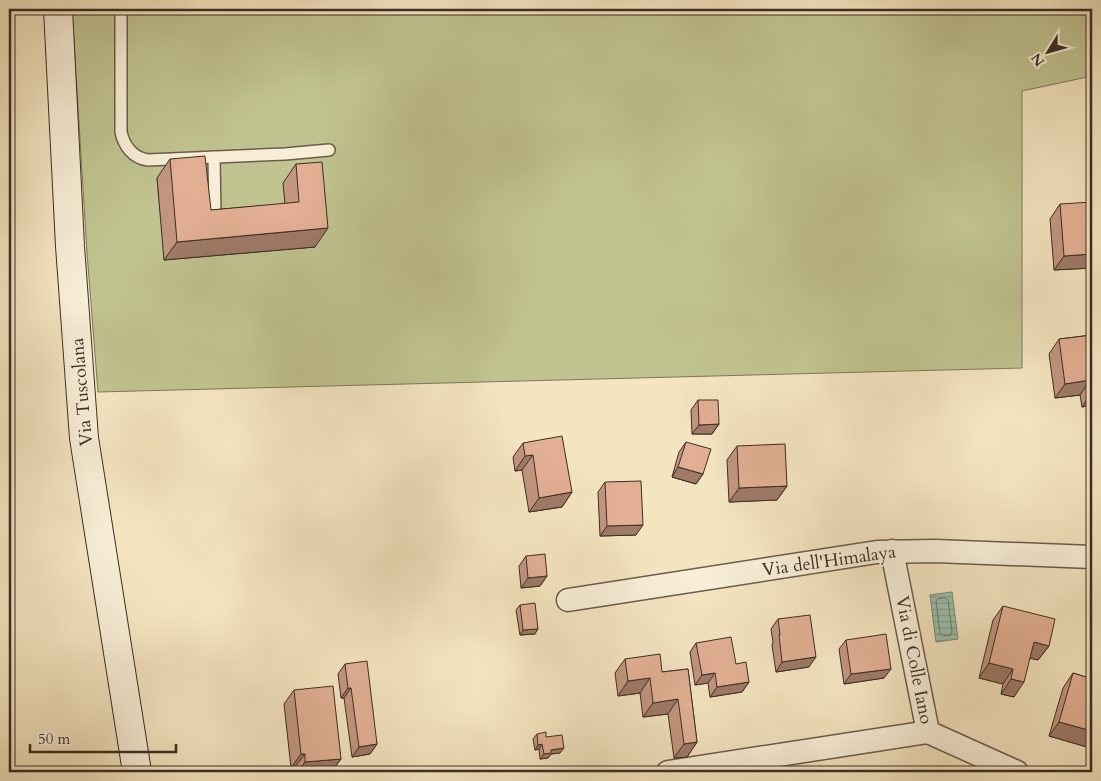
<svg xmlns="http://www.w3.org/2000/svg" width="1101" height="781" font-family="Cardo,serif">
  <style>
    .pitch { fill: #c0c390; stroke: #7e785a; fill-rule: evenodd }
    .water { fill: url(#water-rules); stroke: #768677 }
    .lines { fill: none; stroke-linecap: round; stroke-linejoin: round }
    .shore { stroke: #6c7769; stroke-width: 1 }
    .service-casing { stroke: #6a5c4b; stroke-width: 14 }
    .minor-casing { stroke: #6a5c4b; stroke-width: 25 }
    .secondary-casing { stroke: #3c2e24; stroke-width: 30 }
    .service { stroke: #f8eed7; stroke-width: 11 }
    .minor { stroke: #f8eed7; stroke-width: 22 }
    .secondary { stroke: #f8eed7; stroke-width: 28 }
    .wall { fill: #c2967f; stroke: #3c2e24 }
    .shaded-wall { fill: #9e7a68; stroke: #3c2e24 }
    .building { fill: #e2af94; stroke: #3c2e24 }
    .labels { text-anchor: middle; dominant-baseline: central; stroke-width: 4; stroke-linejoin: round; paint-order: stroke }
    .street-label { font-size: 18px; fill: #3c2e24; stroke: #f8eed7 }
  </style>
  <defs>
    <pattern id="water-rules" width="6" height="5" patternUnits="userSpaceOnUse" patternTransform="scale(1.25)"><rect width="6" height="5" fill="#9cc0ae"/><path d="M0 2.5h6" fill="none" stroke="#809c8d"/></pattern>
  </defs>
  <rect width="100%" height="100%" fill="#f4e5c1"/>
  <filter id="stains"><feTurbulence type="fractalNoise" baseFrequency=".004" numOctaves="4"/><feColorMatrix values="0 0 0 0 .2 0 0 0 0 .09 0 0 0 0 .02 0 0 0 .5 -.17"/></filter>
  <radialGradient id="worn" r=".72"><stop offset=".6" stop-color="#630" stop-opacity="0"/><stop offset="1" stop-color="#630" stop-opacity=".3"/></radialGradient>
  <path class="pitch" d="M72,9H1092V76L1022,91V368L98,392L87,253ZM157,178L197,229L286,221L165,260Z"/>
  <path class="water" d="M952,592L958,639L936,642L930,595Z"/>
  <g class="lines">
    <path class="shore" d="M946,598L948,600L952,632L951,635L943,636L940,634L936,601L938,599Z"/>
    <g class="service-casing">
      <g id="service">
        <path d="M121,9V132C124,146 133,158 148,160L285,154L329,150"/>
        <path d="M214,157L215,216"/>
      </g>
    </g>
    <g class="minor-casing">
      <g id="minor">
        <path d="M892,551L928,732L1017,772"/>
        <path d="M568,600L877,552L935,551L1092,557"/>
        <path d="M668,772L928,732"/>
      </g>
    </g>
    <g class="secondary-casing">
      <path id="secondary" d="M58,9L70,246L84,438L137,772"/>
    </g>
    <use href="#service" class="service"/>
    <use href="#minor" class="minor"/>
    <use href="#secondary" class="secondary"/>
  </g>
  <g class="wall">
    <path d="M170,159L211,210L285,204L283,183L296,164L315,247L164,260L157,178Z"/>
    <path d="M1060,204L1092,268L1054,270L1050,219Z"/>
    <path d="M1092,335V405L1082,407L1080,395L1055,398L1049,354L1059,339Z"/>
    <path d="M698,400L719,424L712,434H692L691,410Z"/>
    <path d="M686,442L703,474L696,484L672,477L679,452Z"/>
    <path d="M523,443L572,492L562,507L529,512L522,470L515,471L513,457Z"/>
    <path d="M737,446L787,486L777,500L729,502L727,460Z"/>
    <path d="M605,482L636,535L600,536L598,492Z"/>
    <path d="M526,556L547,576L540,586L521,588L519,566Z"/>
    <path d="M520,605L535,634L520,635L516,610Z"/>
    <path d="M1003,606L1049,646L1038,660L1030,658L1014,697L1001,694L1003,684L979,678L993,620Z"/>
    <path d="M778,619L809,667L776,672L772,645L773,642L771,629Z"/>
    <path d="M846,640L884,678L844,684L839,649Z"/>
    <path d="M696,643L736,664L749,682L742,692L710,697L708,683L695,685L690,652Z"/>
    <path d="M625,659L662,672L688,669L697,742L687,757L674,758L668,714L643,717L640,693L618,696L615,673Z"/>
    <path d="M345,664L377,744L370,754L352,757L344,698H341L338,674Z"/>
    <path d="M1073,673L1092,679V739L1087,747L1049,736L1063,688Z"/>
    <path d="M294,690L341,759L331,772H295L294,768H291L284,704Z"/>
    <path d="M537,734L546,737L560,753L551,754L548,758L540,759L539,749L535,750L533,739Z"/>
  </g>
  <g class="shaded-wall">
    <path d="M328,228L315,247L164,260L177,242Z"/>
    <path d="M1092,254V268L1054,270L1064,256Z"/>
    <path d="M1090,380L1080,395L1055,398L1065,384Z"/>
    <path d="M1092,392V405L1082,407Z"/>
    <path d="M719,424L712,434H692L699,425Z"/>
    <path d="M533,455L522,470L515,471L525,456Z"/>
    <path d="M678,467L703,474L696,484L672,477Z"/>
    <path d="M787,486L777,500L729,502L739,488Z"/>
    <path d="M572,492L562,507L529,512L539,498Z"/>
    <path d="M643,525L636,535L600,536L607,526Z"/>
    <path d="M547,576L540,586L521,588L528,578Z"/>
    <path d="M538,629L535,634L520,635L523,630Z"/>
    <path d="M1034,642L1049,646L1038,660L1024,657Z"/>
    <path d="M816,657L809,667L776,672L782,662Z"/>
    <path d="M989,663L1013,669L1003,684L979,678Z"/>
    <path d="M891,669L884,678L844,684L851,674Z"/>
    <path d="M715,673L708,683L695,685L702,675Z"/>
    <path d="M650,678L640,693L618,696L628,681Z"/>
    <path d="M1011,679L1024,682L1014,697L1001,694Z"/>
    <path d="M749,682L742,692L710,697L717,687Z"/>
    <path d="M348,688H351L344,698H341Z"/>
    <path d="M678,699L668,714L643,717L653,703Z"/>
    <path d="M1059,722L1092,731V739L1087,747L1049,736Z"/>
    <path d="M697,742L687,757L674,758L684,744Z"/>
    <path d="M377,744L370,754L352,757L359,747Z"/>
    <path d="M542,744L539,749L535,750L538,745Z"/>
    <path d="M564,748L560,753L551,754L548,758L540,759L544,754L551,750Z"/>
    <path d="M301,754H305L294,768H291Z"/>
    <path d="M341,759L331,772H298L305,762Z"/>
  </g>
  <g class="building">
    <path d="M205,156L211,210L299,202L296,164L322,162L328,228L177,242L170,159Z"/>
    <path d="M1092,202V254L1064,256L1060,204Z"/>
    <path d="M1092,335V392L1090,380L1065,384L1059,339Z"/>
    <path d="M698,400H718L719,424L699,425Z"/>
    <path d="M562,436L572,492L539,498L533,455L525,456L523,443Z"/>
    <path d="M686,442L711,449L703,474L678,467Z"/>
    <path d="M785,444L787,486L739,488L737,446Z"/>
    <path d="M641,481L643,525L607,526L605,482Z"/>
    <path d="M545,554L547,576L528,578L526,556Z"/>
    <path d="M535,603L538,629L523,630L520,605Z"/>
    <path d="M1003,606L1055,619L1049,646L1034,642L1024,682L1011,679L1013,669L989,663Z"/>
    <path d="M810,615L816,657L782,662L779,635H780L778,619Z"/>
    <path d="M886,634L891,669L851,674L846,640Z"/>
    <path d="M731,637L736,664L746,662L749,682L717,687L715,673L702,675L696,643Z"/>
    <path d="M660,654L662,672L688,669L697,742L684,744L678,699L653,703L650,678L628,681L625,659Z"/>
    <path d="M367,661L377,744L359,747L351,688H348L345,664Z"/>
    <path d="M1073,673L1092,679V731L1059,722Z"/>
    <path d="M333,686L341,759L305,762V754H301L294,690Z"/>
    <path d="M546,732V737L562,735L564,748L551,750V753L544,754L542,744L538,745L537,734Z"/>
  </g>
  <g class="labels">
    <g class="street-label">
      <text transform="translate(82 392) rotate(-95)">Via Tuscolana</text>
      <text transform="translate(829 561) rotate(-8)">Via dell'Himalaya</text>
      <text transform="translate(914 660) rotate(79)">Via di Colle Iano</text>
    </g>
  </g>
  <rect width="1101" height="781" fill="none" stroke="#f4e5c1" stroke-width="30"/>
  <rect x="10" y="10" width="1081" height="761" fill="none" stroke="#3c2e24" stroke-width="2.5"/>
  <rect x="15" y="15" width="1071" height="751" fill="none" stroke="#3c2e24"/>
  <g transform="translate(1048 52) rotate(233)" stroke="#f8eed7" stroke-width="4" paint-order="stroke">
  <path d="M0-4L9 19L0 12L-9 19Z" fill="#3c2e24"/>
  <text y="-8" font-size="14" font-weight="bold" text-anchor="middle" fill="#3c2e24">N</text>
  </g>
  <path d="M30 744v8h146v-8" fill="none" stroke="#3c2e24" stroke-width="2.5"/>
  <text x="38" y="744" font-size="15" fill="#3c2e24" stroke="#f8eed7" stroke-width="4" paint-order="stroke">50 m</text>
  <rect width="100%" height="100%" filter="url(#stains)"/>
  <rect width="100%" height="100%" fill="url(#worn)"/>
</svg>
